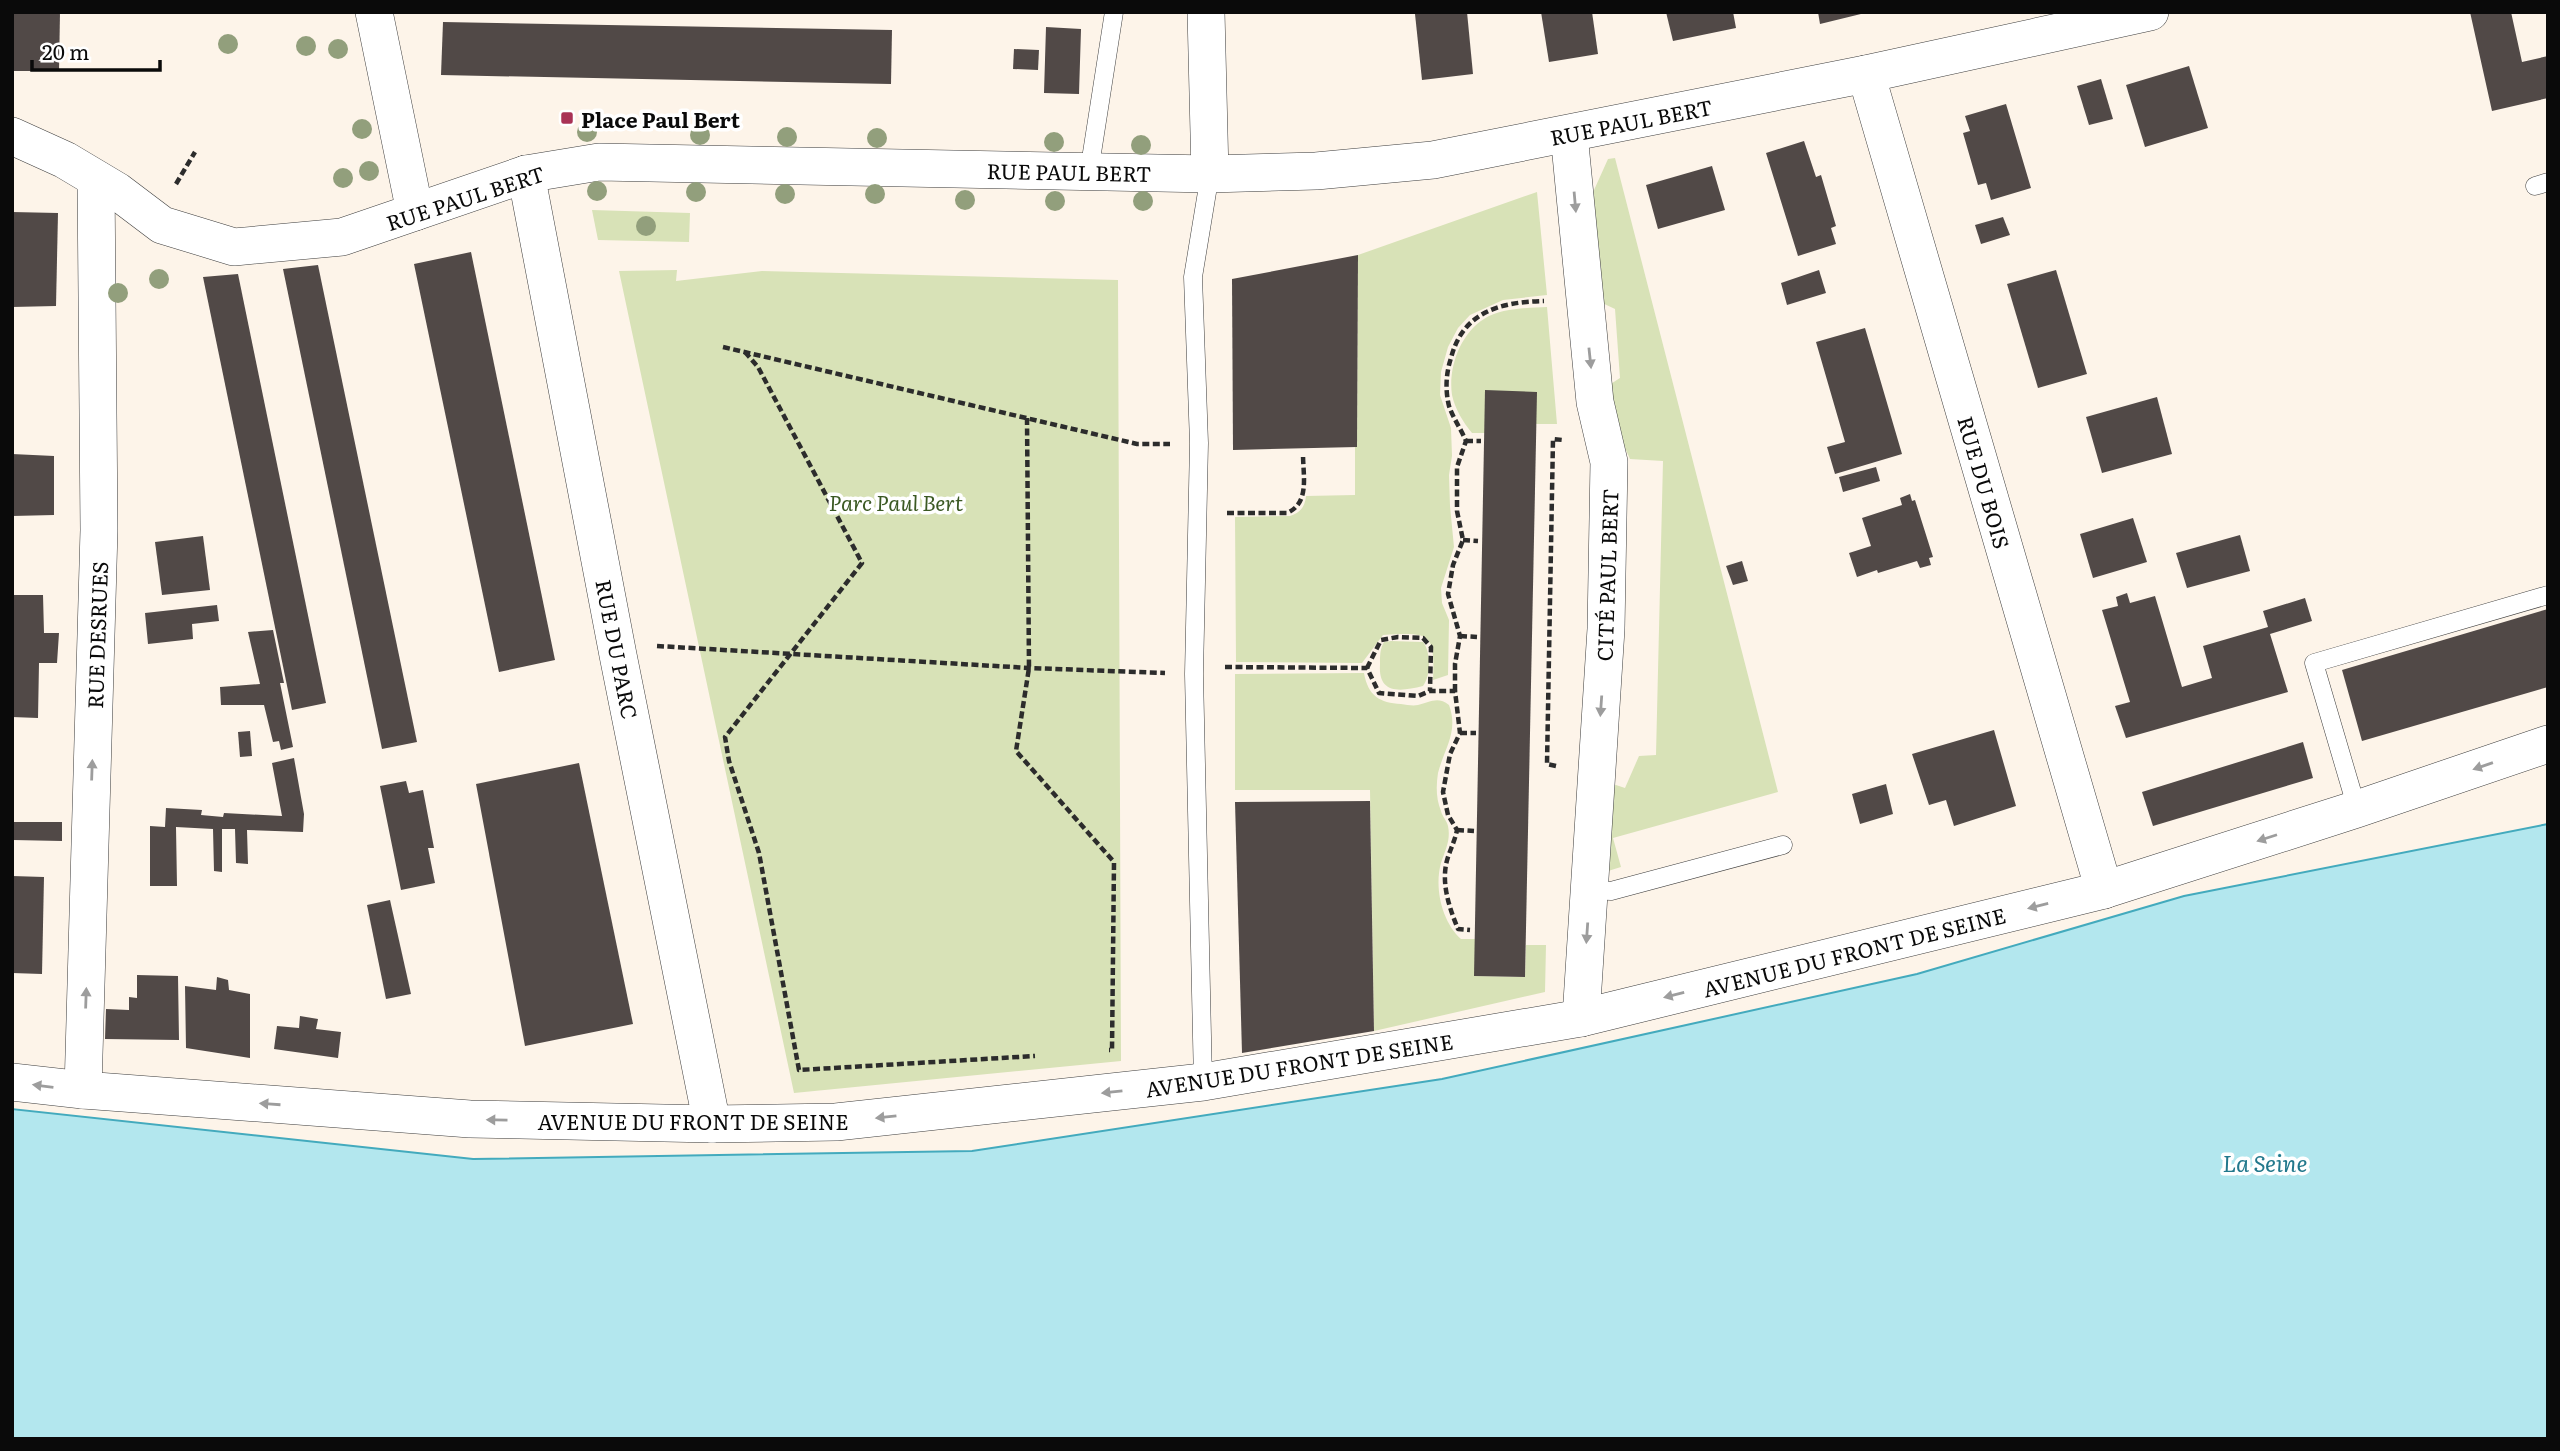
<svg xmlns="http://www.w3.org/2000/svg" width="2560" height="1451" font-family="Literata,serif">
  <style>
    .green { fill: #d8e2b7 }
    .water { fill: #b3e7ee; stroke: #43aabd; stroke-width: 2 }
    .building { fill: #514947 }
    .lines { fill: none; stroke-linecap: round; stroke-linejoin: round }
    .service-casing { stroke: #3d3d3d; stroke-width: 19 }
    .minor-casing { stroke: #3d3d3d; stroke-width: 38 }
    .path { stroke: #2c2c2c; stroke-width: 4.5; stroke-dasharray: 7 3.5; stroke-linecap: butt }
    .service { stroke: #fff; stroke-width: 18 }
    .minor { stroke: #fff; stroke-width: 37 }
    .tree { fill: #929f7c }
    .oneway { fill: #9d9d9d }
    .poi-dot { fill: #a93255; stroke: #fff; stroke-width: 2.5 }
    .labels { text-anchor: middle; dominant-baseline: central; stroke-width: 7; stroke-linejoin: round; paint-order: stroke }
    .poi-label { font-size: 21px; font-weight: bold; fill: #0a0a0a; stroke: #fff; text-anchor: start }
    .street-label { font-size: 21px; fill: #0a0a0a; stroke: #fff }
    .park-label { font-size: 21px; font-style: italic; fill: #3b5923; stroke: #fff }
    .water-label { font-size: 23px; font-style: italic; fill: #22788c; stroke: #fff }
  </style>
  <rect width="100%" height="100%" fill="#fdf4e9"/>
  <g class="green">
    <path d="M1615,158L1778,792L1613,838L1621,867L1608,871L1604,781L1625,788L1639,756L1656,755L1663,461L1630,459L1607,408L1606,387L1620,378L1615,309L1598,301L1590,199L1608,159Z"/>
    <path d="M1537,192L1547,295L1503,300L1470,315L1458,328L1448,347L1441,372L1440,395L1451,428L1452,456L1449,475L1450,506L1454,547L1441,588L1442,603L1449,620L1448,675L1433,680C1435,633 1431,632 1383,635L1362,663L1236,662L1235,517L1290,516C1300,513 1305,507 1306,496L1355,495V447L1357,446L1358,255Z"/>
    <path d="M592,210L690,213L689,242L598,240Z"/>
    <path d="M677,270L676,281L762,271L1118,280L1121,1061L794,1093L619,271Z"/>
    <path d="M1547,307L1557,424H1536L1485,390V433H1472C1463,422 1455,409 1452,395C1448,368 1460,334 1484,319C1501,308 1527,308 1547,307Z"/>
    <path d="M1391,641L1423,642C1431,652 1431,675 1423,686C1399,692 1378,694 1380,664C1380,655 1380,649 1384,642Z"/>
    <path d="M1364,673C1368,696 1380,703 1401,704C1407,705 1413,706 1418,705C1430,702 1438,696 1449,705C1459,732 1444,749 1438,773C1436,786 1436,799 1441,811C1442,816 1447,821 1448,826C1451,840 1445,851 1441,863C1434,888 1442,922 1461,939H1475V976L1525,977L1526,945H1546L1545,992L1374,1031L1370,790H1235V674Z"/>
  </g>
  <path class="water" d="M2548,824V1439H12V1109L473,1159L972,1151L1442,1079L1917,974L2184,896Z"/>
  <g class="building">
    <path d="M12,12H60L59,71H12Z"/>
    <path d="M1428,12H1467L1473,74L1422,80L1415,14Z"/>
    <path d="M1541,12H1592L1598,54L1549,62Z"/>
    <path d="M1666,12H1733L1736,28L1673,41Z"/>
    <path d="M1818,12H1865V13L1820,24Z"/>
    <path d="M2470,12H2511L2522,62L2548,56V98L2492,111Z"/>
    <path d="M443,22L892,30L891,84L441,75Z"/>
    <path d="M1046,27L1081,29L1079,94L1044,93Z"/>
    <path d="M1014,49L1039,50L1038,70L1013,69Z"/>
    <path d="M2189,66L2208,128L2145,147L2126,85Z"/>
    <path d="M2101,79L2113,119L2089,125L2077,86Z"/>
    <path d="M2006,104L2031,188L1991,200L1986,183L1978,185L1963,133L1970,131L1965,116Z"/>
    <path d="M1804,141L1816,177L1821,175L1836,226L1831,228L1836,244L1798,256L1766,153Z"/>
    <path d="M1712,166L1725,210L1658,229L1646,185Z"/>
    <path d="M12,212L58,213L56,306L12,307Z"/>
    <path d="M2003,217L2010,235L1981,244L1975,225Z"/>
    <path d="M471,252L555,660L499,672L414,264Z"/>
    <path d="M1358,255L1357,447L1233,450L1232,279Z"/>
    <path d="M318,265L417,742L382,749L283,269Z"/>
    <path d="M1819,270L1826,293L1787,305L1781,283Z"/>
    <path d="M2056,270L2087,374L2038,388L2007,284Z"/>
    <path d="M238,274L326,703L292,710L203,277Z"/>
    <path d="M1865,328L1902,454L1835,474L1827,447L1845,442L1816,342Z"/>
    <path d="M1485,390L1537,392L1525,977L1474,976Z"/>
    <path d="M2157,397L2172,454L2102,473L2086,417Z"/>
    <path d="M12,454L54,456V515L12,516Z"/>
    <path d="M1876,467L1880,481L1843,492L1839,477Z"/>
    <path d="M1910,494L1912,501L1915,500L1933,557L1929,558L1931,565L1920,568L1917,561L1878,573L1877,570L1857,577L1849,553L1871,546L1862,518L1902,505L1900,498Z"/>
    <path d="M2133,518L2147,562L2093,578L2080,534Z"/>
    <path d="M2240,535L2250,571L2187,588L2176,553Z"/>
    <path d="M203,536L210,590L162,595L155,542Z"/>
    <path d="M1742,561L1748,581L1733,585L1726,566Z"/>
    <path d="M2127,593L2130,603L2155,596L2182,687L2212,678L2203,646L2268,627L2263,611L2305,598L2312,621L2270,634L2288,692L2126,738L2115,706L2130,702L2102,610L2118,606L2116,597Z"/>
    <path d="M12,595H43L44,633H59L57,663H39L38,718L12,717Z"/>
    <path d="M217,605L219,621L192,624L193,639L148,644L145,613Z"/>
    <path d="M2548,609V687L2362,741L2342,670Z"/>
    <path d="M273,630L284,683H280L293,747L281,750L279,741L273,742L264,705H221L220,687L260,684L248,632Z"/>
    <path d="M1994,730L2016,806L1954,826L1946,800L1929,805L1912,754Z"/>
    <path d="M250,731L252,756L240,757L238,732Z"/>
    <path d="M2303,742L2313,778L2153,826L2142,792Z"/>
    <path d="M294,758L304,814L303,832L247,830L248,864L236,863L235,829H222V872L214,871L213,829L176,827L177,886H150V826L165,827L166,808L202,810L201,815L223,817L224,813L282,816L272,763Z"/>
    <path d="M579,763L633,1024L525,1046L476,784Z"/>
    <path d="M406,781L409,793L423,790L434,848H428L435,883L401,890L380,786Z"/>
    <path d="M1886,784L1893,814L1860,824L1852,794Z"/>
    <path d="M1370,801L1374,1031L1242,1053L1235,802Z"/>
    <path d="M13,822H62V841L13,840Z"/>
    <path d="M12,876L44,877L42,974L12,973Z"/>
    <path d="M390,900L411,994L386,999L367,905Z"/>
    <path d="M137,975L178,976L179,1040L105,1039L106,1009L129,1010V997L137,998Z"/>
    <path d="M217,977L228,980L229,990L250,994V1058L186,1048L185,986L216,990Z"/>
    <path d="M300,1016L318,1019L316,1029L341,1032L338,1058L274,1049L277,1026L299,1028Z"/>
  </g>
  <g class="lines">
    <g class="service-casing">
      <g id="service">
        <path d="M1089,172L1114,12"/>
        <path d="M2535,186L2548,182"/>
        <path d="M2357,809L2314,663L2548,595"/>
        <path d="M1590,890L1611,891L1783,845"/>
        <path d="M1203,1082L1194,674L1199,443L1193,277L1210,174"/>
      </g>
    </g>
    <g class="minor-casing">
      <g id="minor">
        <path d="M374,12L415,212"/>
        <path d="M1206,12L1210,174"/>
        <path d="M1866,74L2104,890"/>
        <path d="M1569,134L1595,402L1609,462L1606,629L1581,1018"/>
        <path d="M12,136L65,160L117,191L162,225L234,247L342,237L526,174L599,162L1210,174L1316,171L1433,160L1866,74L2150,12"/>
        <path d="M526,174L618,655L712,1124"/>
        <path d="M12,1082L83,1090L470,1119L712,1124L836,1122L1203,1082L1581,1018L2104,890L2357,809L2548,744"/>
        <path d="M83,1090L99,530L96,179"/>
      </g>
    </g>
    <g class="path">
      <path d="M176,184L195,152"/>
      <path d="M723,347L1137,444H1170"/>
      <path d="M745,352L758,367L862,563L725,737L729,761L759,853L799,1070L1035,1056"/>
      <path d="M1027,418L1029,668L1016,751L1114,862L1112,1050H1109"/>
      <path d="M1466,441H1481"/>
      <path d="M1227,513H1287C1310,503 1303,476 1303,454"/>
      <path d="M1463,540L1478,541"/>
      <path d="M1460,636L1477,637"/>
      <path d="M657,646L1029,668L1165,673"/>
      <path d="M1225,667L1367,668L1379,693L1418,696L1430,691H1455L1460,733L1450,754L1443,792L1448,815L1457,830C1455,840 1451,848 1448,857C1440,881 1449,907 1458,929L1470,930"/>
      <path d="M1367,668L1381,640L1398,637L1423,638L1431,647L1430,691"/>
      <path d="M1455,691V664L1460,636L1448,594L1453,565L1463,540L1457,511V467L1466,441C1461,429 1453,418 1449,406C1445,390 1446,373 1451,358C1463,311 1501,302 1544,301"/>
      <path d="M1460,733H1476"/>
      <path d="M1556,766L1547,764L1553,439L1563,440"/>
      <path d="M1457,830L1474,831"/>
    </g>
    <use href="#service" class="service"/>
    <use href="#minor" class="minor"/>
  </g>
  <g class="tree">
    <circle cx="228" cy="44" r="10"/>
    <circle cx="306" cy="46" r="10"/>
    <circle cx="338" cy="49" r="10"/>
    <circle cx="362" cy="129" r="10"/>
    <circle cx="587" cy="132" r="10"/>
    <circle cx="700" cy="135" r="10"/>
    <circle cx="787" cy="137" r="10"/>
    <circle cx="877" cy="138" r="10"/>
    <circle cx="1054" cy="142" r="10"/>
    <circle cx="1141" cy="145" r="10"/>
    <circle cx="369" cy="171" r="10"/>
    <circle cx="343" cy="178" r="10"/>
    <circle cx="597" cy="191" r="10"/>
    <circle cx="696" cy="192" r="10"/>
    <circle cx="785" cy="194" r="10"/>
    <circle cx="875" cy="194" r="10"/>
    <circle cx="965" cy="200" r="10"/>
    <circle cx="1055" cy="201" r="10"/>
    <circle cx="1143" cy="201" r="10"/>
    <circle cx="646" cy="226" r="10"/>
    <circle cx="159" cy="279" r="10"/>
    <circle cx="118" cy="293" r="10"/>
  </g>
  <defs><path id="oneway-solid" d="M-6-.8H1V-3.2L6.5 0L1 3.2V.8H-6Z" transform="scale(1.75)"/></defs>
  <g class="oneway">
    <use href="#oneway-solid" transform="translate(1575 202) rotate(85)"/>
    <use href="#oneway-solid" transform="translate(1590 358) rotate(84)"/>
    <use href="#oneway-solid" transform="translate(1601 706) rotate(94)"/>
    <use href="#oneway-solid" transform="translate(2483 766) rotate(161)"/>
    <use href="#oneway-solid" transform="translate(92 770) rotate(-88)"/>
    <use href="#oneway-solid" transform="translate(2267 838) rotate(162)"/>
    <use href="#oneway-solid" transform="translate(2038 906) rotate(166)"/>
    <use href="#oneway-solid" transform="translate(1587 933) rotate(94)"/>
    <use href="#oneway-solid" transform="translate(1674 995) rotate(166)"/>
    <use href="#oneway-solid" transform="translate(86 998) rotate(-88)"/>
    <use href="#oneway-solid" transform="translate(43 1086) rotate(-173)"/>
    <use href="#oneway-solid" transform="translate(1112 1092) rotate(174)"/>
    <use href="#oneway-solid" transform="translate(270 1104) rotate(-176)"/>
    <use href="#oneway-solid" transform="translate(886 1117) rotate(174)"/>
    <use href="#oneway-solid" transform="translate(497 1120) rotate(-179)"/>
  </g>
  <rect class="poi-dot" x="560" y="111" width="14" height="14" rx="3.5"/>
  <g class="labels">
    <g class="poi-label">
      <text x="581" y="118">Place Paul Bert</text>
    </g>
    <g class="street-label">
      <text transform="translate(1631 121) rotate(-11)">RUE PAUL BERT</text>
      <text transform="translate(1069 171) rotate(1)">RUE PAUL BERT</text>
      <text transform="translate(465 197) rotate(-18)">RUE PAUL BERT</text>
      <text transform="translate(1985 482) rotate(74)">RUE DU BOIS</text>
      <text transform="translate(1606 575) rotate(-88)">CITÉ PAUL BERT</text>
      <text transform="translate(96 635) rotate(-88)">RUE DESRUES</text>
      <text transform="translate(618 649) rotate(79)">RUE DU PARC</text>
      <text transform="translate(1854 951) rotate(-14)">AVENUE DU FRONT DE SEINE</text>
      <text transform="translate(1299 1064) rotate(-9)">AVENUE DU FRONT DE SEINE</text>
      <text x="693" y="1120">AVENUE DU FRONT DE SEINE</text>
    </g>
    <g class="park-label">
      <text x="896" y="501">Parc Paul Bert</text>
    </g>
    <g class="water-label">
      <text x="2265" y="1162">La Seine</text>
    </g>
  </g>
  <rect width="2560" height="1451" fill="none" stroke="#0a0a0a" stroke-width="28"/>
  <path d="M32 60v10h128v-10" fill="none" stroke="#0a0a0a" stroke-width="3.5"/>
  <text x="42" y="60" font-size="21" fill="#0a0a0a" stroke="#ffffff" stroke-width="5" paint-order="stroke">20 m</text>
</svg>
